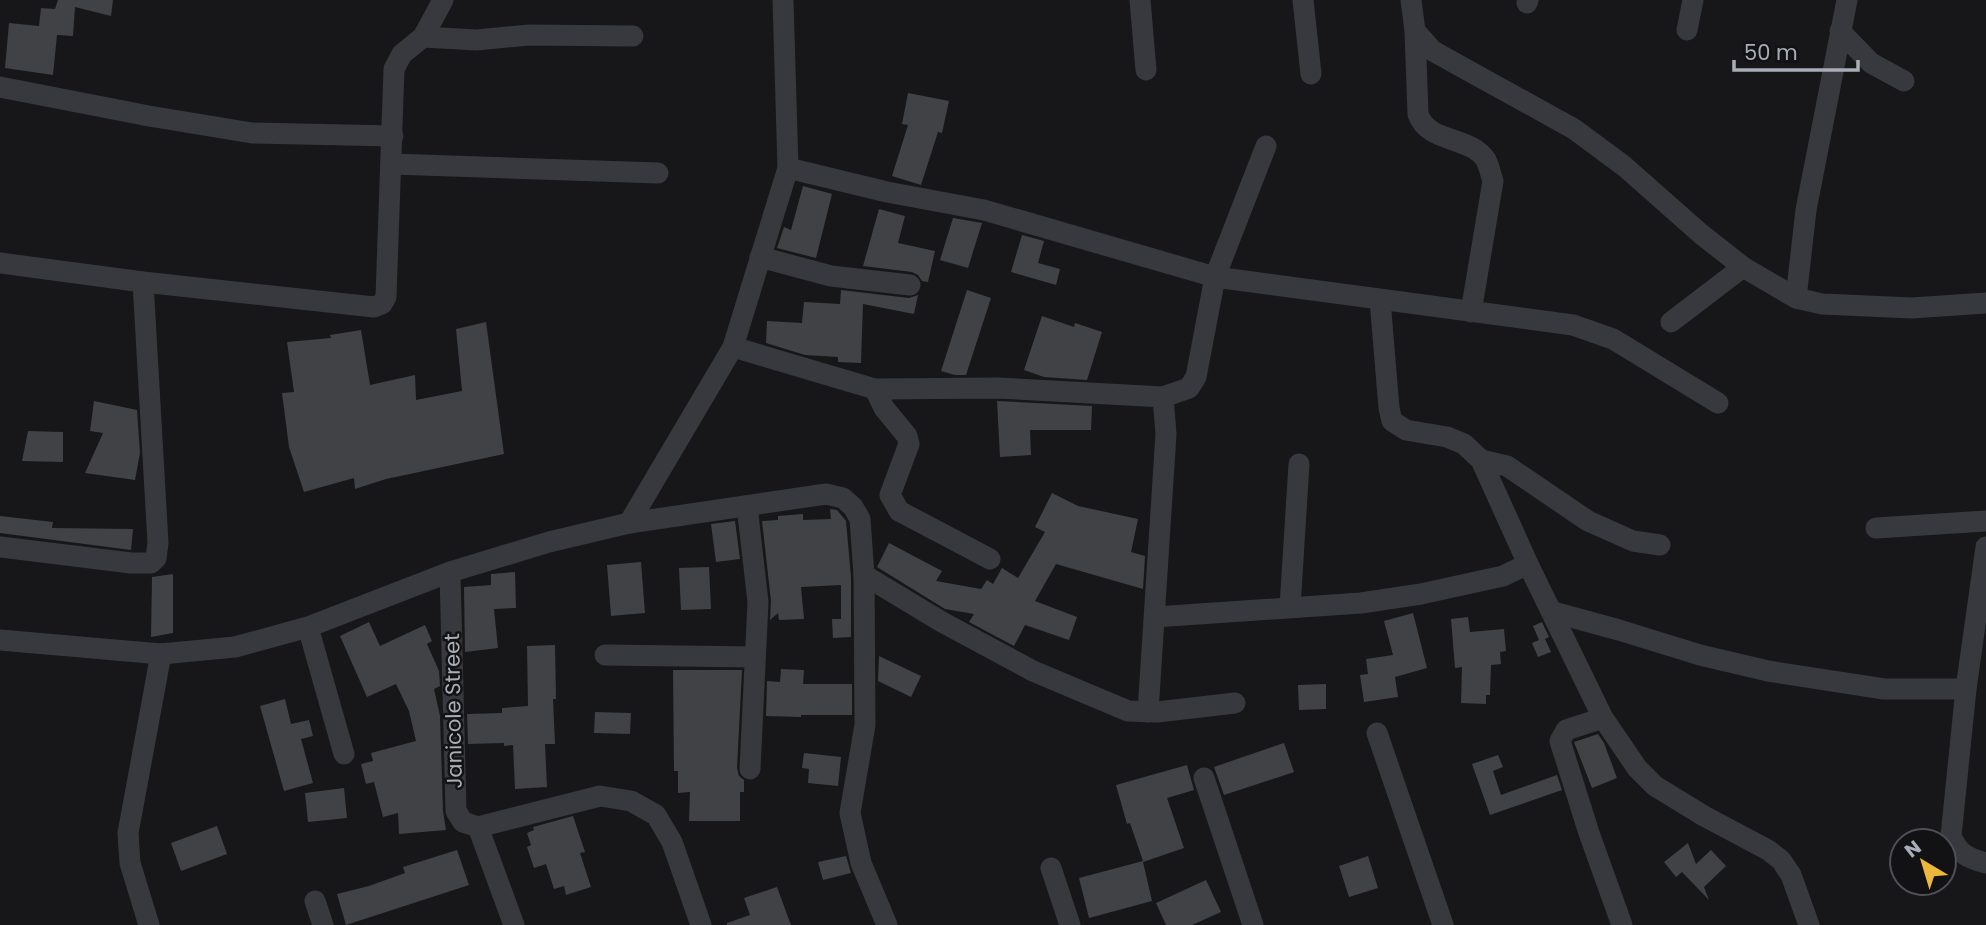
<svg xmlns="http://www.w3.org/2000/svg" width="1986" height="925" font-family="Poppins,sans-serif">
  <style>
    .building { fill: #414246 }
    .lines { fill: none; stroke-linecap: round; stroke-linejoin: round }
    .minor { stroke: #38393e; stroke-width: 21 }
    .labels { text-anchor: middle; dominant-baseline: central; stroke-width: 5; stroke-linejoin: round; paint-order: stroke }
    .street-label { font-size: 21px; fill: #a9adb8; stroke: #121214 }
  </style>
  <rect width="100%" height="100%" fill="#171719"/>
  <g class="building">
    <path d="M58,0H113L111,16L75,7L73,36L57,35L53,75L5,68L9,23L39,26L41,8L55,9Z"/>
    <path d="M908,93L949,101L942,133L938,132L921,185L892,176L908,125L902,124Z"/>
    <path d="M803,186L832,194L816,258L777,248L784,227L791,230Z"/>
    <path d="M879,209L905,216L898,243L935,251L928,282L922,281L918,275L912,272L863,266Z"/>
    <path d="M953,218L982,223L968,268L940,260Z"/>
    <path d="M1022,235L1044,241L1038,263L1060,269L1056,285L1011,272Z"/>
    <path d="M841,290L909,298L918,295L914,314L863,304L861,363L838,362V357L805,355L766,343L767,321L802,323L804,302L840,304Z"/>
    <path d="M967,290L991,298L966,375H955L941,371Z"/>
    <path d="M1042,316L1074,327L1075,323L1102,332L1087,380L1044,377L1024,370Z"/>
    <path d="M486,322L504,454L386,479L355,489L354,478L304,492L289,447L282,393L294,392L287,342L331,338L330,335L361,330L370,385L415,375L416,400L462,391L456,329Z"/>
    <path d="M94,401L137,410L140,453L135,480L85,473L103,433L90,431Z"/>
    <path d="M997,401L1092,406L1091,430H1030L1031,455L1000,457Z"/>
    <path d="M28,431L63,432V462L22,461Z"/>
    <path d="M1052,493L1078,506L1138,519L1131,552L1145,556L1143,589L1056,564L1035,601L1077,617L1069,640L1025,625L1014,646L969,622L974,614L945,609L877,567L889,543L942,571L936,581L981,589L987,580L993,584L1002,568L1018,578L1045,532L1035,527Z"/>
    <path d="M830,509L837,510L846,521L851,577V637L833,638L832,619H841V585L801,587L804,619L779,620L778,613L770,620L771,601L762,521L778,520V516L803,514V520L831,519Z"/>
    <path d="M0,516L53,522L52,528L133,529L131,550L0,533Z"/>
    <path d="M735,521L740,559L716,562L711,524Z"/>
    <path d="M641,562L645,613L611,616L607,565Z"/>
    <path d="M709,567L711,609L681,610L679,568Z"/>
    <path d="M515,572L516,608L494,609L498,648L465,652L464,587L491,585V574Z"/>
    <path d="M173,574V633L151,637L152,577Z"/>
    <path d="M1413,613L1427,668L1395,677L1398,697L1364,702L1360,675L1368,674L1366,659L1393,655L1384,621Z"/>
    <path d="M1468,617L1470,632L1504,629L1506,651L1500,652L1501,664L1491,665L1490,695H1486V704L1461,703L1462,667L1455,668L1451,619Z"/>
    <path d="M369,622L380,646L425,625L432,641L427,644L439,671L440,686L434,689L440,716L443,811L446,830L399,834L398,813L383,817L374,782L366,784L361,764L373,761L371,753L416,741L409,711L396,684L367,697L340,636Z"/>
    <path d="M1542,622L1549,637L1545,639L1551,652L1538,657L1532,643L1539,640L1533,626Z"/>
    <path d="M555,645L556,699H553L555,744H545L547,787L515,789L513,745L504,746V743L468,744L467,714L502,713V708L528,706L527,646Z"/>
    <path d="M879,656L921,676L911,697L878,681Z"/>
    <path d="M781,669L804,670L803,684H852V715H801V717L766,716L767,681L780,682Z"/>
    <path d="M673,670H742L737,768L739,776L744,780V792H740V821H689L690,792L678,793V771H674Z"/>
    <path d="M1326,684V709L1299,710L1298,685Z"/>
    <path d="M285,699L291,724L309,720L313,736L301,739L313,783L284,791L260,706Z"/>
    <path d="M595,712L631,713L630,734L594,733Z"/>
    <path d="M1598,734L1604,743L1617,778L1592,788L1574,742Z"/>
    <path d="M1284,743L1294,772L1224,795L1214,767Z"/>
    <path d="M804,753L841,757L838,786L808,783L809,769L802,768Z"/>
    <path d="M1498,755L1503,767L1493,771L1501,795L1557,775L1562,790L1490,815L1472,764Z"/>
    <path d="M1187,765L1194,790L1167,798L1184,848L1143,862L1152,901L1089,918L1079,878L1143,861L1130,823L1127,824L1116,785Z"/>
    <path d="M344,788L347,818L308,822L305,793Z"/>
    <path d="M573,816L585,852L580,853L591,887L566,895L564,886L554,889L546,864L534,868L527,847L531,845L527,833L534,830L533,827Z"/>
    <path d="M217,826L227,854L181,871L171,843Z"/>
    <path d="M1688,843L1696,864L1711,850L1726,866L1704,887L1709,900L1682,872L1676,877L1664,862Z"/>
    <path d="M457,850L469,885L346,925L337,894L369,886L405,873L403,867Z"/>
    <path d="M846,856L851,873L823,880L818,862Z"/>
    <path d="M1368,856L1378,888L1349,897L1339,866Z"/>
    <path d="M1206,880L1221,912L1192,925H1166L1156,903Z"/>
    <path d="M777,887L791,925H727V923L750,915L744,898Z"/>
  </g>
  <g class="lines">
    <g class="minor">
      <path d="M1140,0L1146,70"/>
      <path d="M1303,0L1311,74"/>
      <path d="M1411,0L1415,31L1418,114C1428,144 1470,135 1486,160C1489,166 1491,175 1493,181L1471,312"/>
      <path d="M1527,3L1528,0"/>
      <path d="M1687,30L1693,0"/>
      <path d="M1415,31L1433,51L1574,129L1624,166L1701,234L1743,267L1796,298L1822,304L1912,308L1986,303"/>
      <path d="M1840,31L1871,63L1904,81"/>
      <path d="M423,37L476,40L529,35L633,36"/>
      <path d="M0,87L149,116L252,133L393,136"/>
      <path d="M392,164L658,173"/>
      <path d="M788,168L887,192L984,210L1215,277L1573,325L1613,339L1718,403"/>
      <path d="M760,257L831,276L910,285"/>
      <path d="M0,263L143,282L374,307L382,304L386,297L394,69L402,54L423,37L443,0"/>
      <path d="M1796,298L1806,210L1847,0"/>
      <path d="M1380,300L1389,408L1392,421L1406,430L1447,437L1464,444L1481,460L1528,564L1603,718L1637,768L1655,786L1704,816L1768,850L1781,860L1791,875L1809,925"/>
      <path d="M1671,322L1743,267"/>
      <path d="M733,347L875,389L998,388L1163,397L1189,388L1196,377L1215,277L1266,146"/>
      <path d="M875,389L884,408L907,436L909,444L890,495L899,511L990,559"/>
      <path d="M1481,460L1507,466L1588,521L1633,541L1660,545"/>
      <path d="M747,506L758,602L750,769"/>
      <path d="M629,523L733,347L788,168L783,0"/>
      <path d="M1876,528L1986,521"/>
      <path d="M0,547L131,563H151L156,558L158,543L143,282"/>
      <path d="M1986,547L1966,689L1951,836C1959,854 1967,858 1986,863"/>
      <path d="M450,572L456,811L463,822L478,827L600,796L631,801L656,815L672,842L701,925"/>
      <path d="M864,575L942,622L1033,671L1128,711L1157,712L1235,703"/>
      <path d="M1290,607L1299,464"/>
      <path d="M1553,612L1619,630L1700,655L1768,671L1884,689H1966"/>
      <path d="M1155,617L1361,603L1421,594L1503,576L1528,564"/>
      <path d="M308,627L344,754"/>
      <path d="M0,640L161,654L235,647L308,627L450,572L549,542L629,523L826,494L843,498L853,507L860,519L864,575L865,725L850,813L861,863L887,925"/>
      <path d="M605,655L755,657"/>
      <path d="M1148,712L1166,434L1163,397"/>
      <path d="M1603,718L1566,730L1560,741L1589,833L1622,925"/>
      <path d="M1377,733L1443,925"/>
      <path d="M1204,778L1253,925"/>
      <path d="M478,827L514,925"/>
      <path d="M1051,868L1070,925"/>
      <path d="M315,901L323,925"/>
      <path d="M149,925L130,863L128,833L161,654"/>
    </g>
  </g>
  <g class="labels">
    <g class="street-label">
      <text transform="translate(453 711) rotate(-91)">Janicole Street</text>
    </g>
  </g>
  <g transform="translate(1923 862) rotate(322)"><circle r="33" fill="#121214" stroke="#4e5056" stroke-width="2"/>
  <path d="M0-5L12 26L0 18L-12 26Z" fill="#ecb83c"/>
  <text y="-10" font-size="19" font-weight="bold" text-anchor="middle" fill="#a9adb8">N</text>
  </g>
  <path d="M1734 60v10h124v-10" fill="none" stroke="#a9adb8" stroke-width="3.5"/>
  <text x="1744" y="60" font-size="21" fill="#a9adb8" stroke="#121214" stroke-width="5" paint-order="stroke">50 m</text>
</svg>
